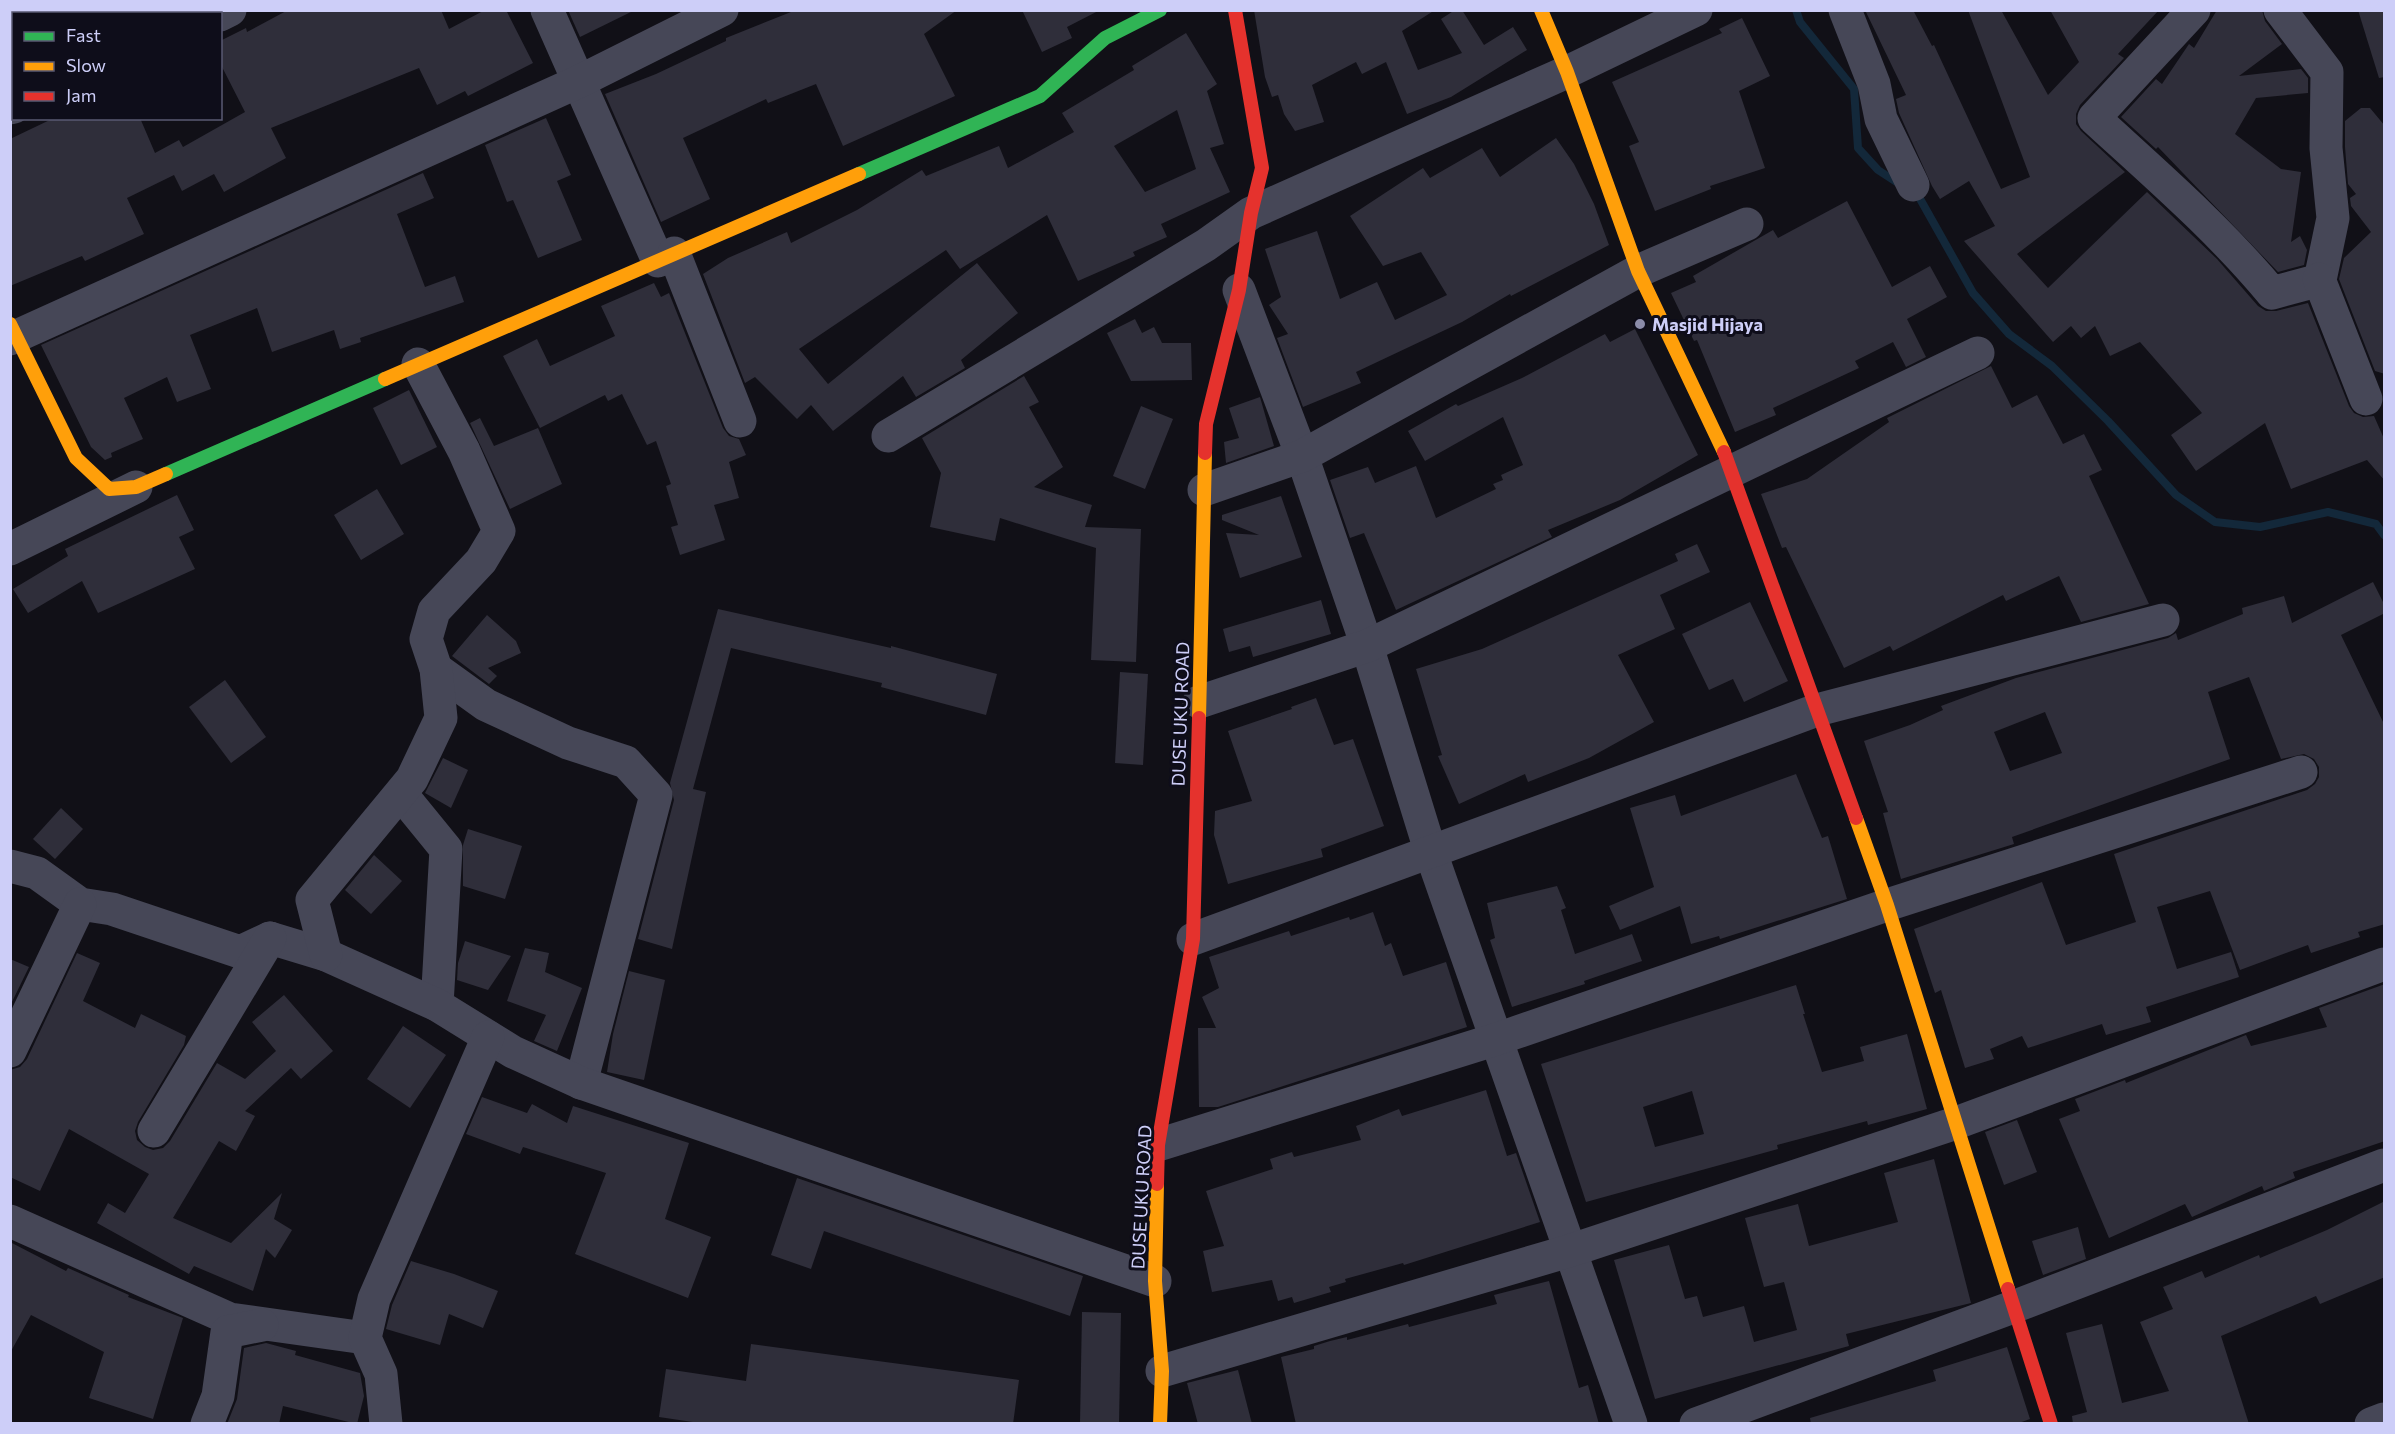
<svg xmlns="http://www.w3.org/2000/svg" width="2395" height="1434" font-family="Commissioner,sans-serif">
  <style>
    .lines { fill: none; stroke-linecap: round; stroke-linejoin: round }
    .stream { stroke: #13283a; stroke-width: 8 }
    .building { fill: #2f2e3a; fill-rule: evenodd }
    .street { stroke: #464757; stroke-width: 33 }
    .fast { stroke: #30b455; stroke-width: 14 }
    .slow { stroke: #ff9f0a; stroke-width: 14 }
    .jam { stroke: #e5322d; stroke-width: 14 }
    .poi-dot { fill: #8b8ca9; stroke: #0e0d1a; stroke-width: 2 }
    .labels { text-anchor: middle; dominant-baseline: central; stroke-width: 6; stroke-linejoin: round; paint-order: stroke }
    .poi-label { font-size: 18px; font-weight: bold; fill: #cdcef8; stroke: #0e0d1a; text-anchor: start }
    .street-label { font-size: 18px; fill: #cdcef8; stroke: #0e0d1a }
  </style>
  <rect width="100%" height="100%" fill="#111017"/>
  <g class="lines">
    <g class="stream">
      <path d="M1796,10L1800,22L1854,89L1858,148L1878,170L1901,185"/>
      <path d="M1912,193L1919,197L1973,293L2009,334L2052,366L2108,421L2176,495L2215,522L2260,527L2328,512L2376,524L2384,535"/>
    </g>
  </g>
  <g class="building">
    <path d="M288,10H441L449,29L485,10H506L533,63L468,96L465,91L437,105L419,68L271,128L286,158L224,192L214,174L182,191L174,175L127,198L144,234L85,261L82,256L10,286V139L54,118H140L155,153L179,140L183,147L245,112L220,63V41L246,28L247,32Z"/>
    <path d="M568,10H635L580,37Z"/>
    <path d="M796,10H957L924,34L955,96L843,146L816,84L768,103L766,99L683,138L710,199L661,222L605,94L656,74L726,41V38Z"/>
    <path d="M1022,10H1100L1067,27L1072,38L1042,52Z"/>
    <path d="M1254,10H1435L1402,31L1418,70L1462,53L1441,19L1455,10H1462L1484,45L1513,27L1527,50L1451,97L1407,114L1386,62L1362,74L1356,62L1312,85L1324,122L1295,131L1284,114L1278,95L1272,97L1265,77Z"/>
    <path d="M1865,10H1913L1932,46L1934,45L2001,189L2030,177L1968,10H2001L2048,95L2079,62L2050,10H2159L2118,54L2124,58L2080,105L2076,114V124L2081,131L2125,172L2017,254L2048,288L2147,192L2217,259L2258,306L2266,311H2276L2308,303L2349,406L2354,413L2363,417L2374,416L2385,441V481L2367,460L2291,489L2265,423L2196,471L2171,435L2202,413L2140,342L2110,356L2095,326L2081,338L2071,326L2053,342L1964,241L1995,226L1969,181L1940,199L1932,186L1899,113L1896,99L1906,95Z"/>
    <path d="M2217,10H2262L2265,21L2282,44L2239,76L2301,69L2308,78V93L2256,98L2235,134L2281,169L2301,172L2291,242L2300,236L2307,250L2304,265L2278,272L2158,147L2156,149L2121,117L2156,79L2162,84L2189,44L2194,48Z"/>
    <path d="M2358,10H2385V77L2379,78Z"/>
    <path d="M1742,18L1770,76L1739,91L1765,168L1710,186L1711,189L1655,211L1629,146L1639,142L1612,82L1722,33L1719,29Z"/>
    <path d="M1186,33L1217,84L1207,91L1224,144L1210,148L1230,192L1161,224L1167,237L1133,252L1135,256L1078,281L1047,215L960,269L946,250L799,349L828,384L977,263L1018,313L961,360L965,368L916,397L903,376L833,431L811,405L797,419L755,377L745,383L703,274L728,258L787,232L791,243L857,210L922,170L926,176L999,146L1008,168L1074,132L1062,113L1134,70L1132,66ZM1177,110L1196,169L1145,192L1114,146Z"/>
    <path d="M2361,108H2370L2385,126V374L2375,371L2339,279L2344,258L2371,232L2351,206L2350,198L2356,194L2348,184L2345,147V121Z"/>
    <path d="M546,118L571,175L557,181L582,240L538,258L513,200L507,202L485,145Z"/>
    <path d="M1556,138L1574,164L1594,204L1609,245L1511,296L1510,294L1462,322L1356,372L1361,383L1303,407L1277,338L1288,334L1269,305L1281,297L1265,249L1317,231L1340,299L1377,282L1395,320L1447,295L1421,252L1383,266L1350,216L1423,168L1430,178L1482,148L1500,177Z"/>
    <path d="M423,173L434,198L397,214L425,287L455,276L464,302L360,338L361,342L340,349L334,330L272,352L257,308L190,335L211,389L177,402L167,377L124,398L143,439L111,453L112,457L105,460L91,447L41,345Z"/>
    <path d="M1847,201L1892,287L1930,266L1947,297L1907,319L1926,357L1906,367L1893,342L1855,361L1859,368L1773,408L1776,415L1735,432L1697,340L1694,341L1671,293L1696,282L1693,276L1773,230L1778,238Z"/>
    <path d="M654,283L661,297L669,293L723,428L729,436L739,439L746,455L729,462L739,498L714,505L725,540L680,555L671,527L678,525L666,486L671,484L656,441L647,445L622,394L608,401L605,395L540,428L503,356L537,339L550,366L615,336L601,306Z"/>
    <path d="M1135,319L1142,333L1154,327L1162,343H1191L1192,380L1131,381L1107,333Z"/>
    <path d="M1635,329L1698,455L1620,500L1548,530L1552,537L1396,610L1364,533L1350,538L1330,480L1368,467L1375,483L1416,466L1436,518L1496,489L1493,484L1503,480L1501,475L1523,465L1503,417L1425,461L1408,431L1456,404L1458,406L1522,378L1605,334L1610,342Z"/>
    <path d="M1991,366L2012,408L2037,395L2063,444L2084,434L2102,470L2089,476L2149,604L2081,622L2059,576L2006,601L2003,595L1893,651L1890,646L1844,668L1786,547L1782,548L1761,494L1807,479L1889,422L1887,418Z"/>
    <path d="M1024,376L1039,402L1029,407L1063,467L1034,487L1092,505L1085,527L1141,529L1136,662L1091,660L1096,548L1000,518L995,541L930,527L941,473L922,438Z"/>
    <path d="M409,390L437,447L401,465L373,408Z"/>
    <path d="M1260,397L1274,446L1226,463L1224,442L1239,438L1229,408Z"/>
    <path d="M1141,406L1173,419L1145,489L1113,476Z"/>
    <path d="M480,418L494,446L538,428L562,484L510,509L470,423Z"/>
    <path d="M377,489L404,534L361,560L334,515Z"/>
    <path d="M177,495L194,530L179,537L195,569L98,613L82,581L28,613L13,589L68,556L65,549Z"/>
    <path d="M1281,496L1302,557L1240,578L1226,533L1259,535L1222,520V515Z"/>
    <path d="M1697,544L1710,572L1660,595L1675,629L1618,655L1654,722L1589,758L1528,782L1525,774L1459,804L1438,756L1442,755L1416,669L1482,649L1540,623L1678,561L1675,554Z"/>
    <path d="M2373,582L2385,606V613L2341,635L2385,726V924L2358,932L2360,937L2311,953L2308,945L2240,970L2210,891L2157,907L2177,969L2231,952L2239,977L2146,1007L2151,1022L2106,1035L2102,1024L2028,1048L2022,1036L1990,1049L1994,1059L1965,1068L1941,990L1935,993L1914,929L2042,882L2066,945L2136,922L2114,854L2307,790L2315,784L2319,777V767L2314,759L2304,754L2281,759L2249,677L2208,692L2230,759L2012,837L2014,844L1901,879L1883,813L1888,812L1864,741L1910,725L1943,710L1941,706L2016,678L2168,638L2176,633L2178,640L2243,614L2242,608L2284,596L2292,623ZM2045,712L2062,753L2010,771L1994,732Z"/>
    <path d="M1321,600L1331,634L1253,657L1250,646L1229,652L1223,629Z"/>
    <path d="M1750,602L1788,681L1744,702L1733,679L1709,690L1682,634Z"/>
    <path d="M718,609L891,648V646L997,674L986,715L881,687L882,683L731,648L693,789L706,792L672,949L638,939L674,800L670,783Z"/>
    <path d="M487,615L516,641L521,653L488,668L497,676L489,684L452,656Z"/>
    <path d="M1120,672L1148,674L1143,765L1115,763Z"/>
    <path d="M225,680L266,737L231,763L189,707Z"/>
    <path d="M1316,698L1334,745L1353,739L1384,826L1321,849L1323,857L1228,884L1214,835L1215,811L1252,801L1228,731L1292,709L1291,707Z"/>
    <path d="M443,758L468,770L451,808L425,793Z"/>
    <path d="M1796,774L1822,838L1828,836L1847,899L1720,939L1719,936L1691,944L1680,906L1620,930L1609,906L1654,887L1630,808L1675,795L1681,816Z"/>
    <path d="M61,808L83,829L55,859L33,839Z"/>
    <path d="M468,829L522,846L505,899L463,886V845Z"/>
    <path d="M374,855L402,881L371,914L345,890Z"/>
    <path d="M1557,886L1566,908L1561,910L1575,954L1632,934L1642,961L1584,981L1585,984L1512,1007L1490,940L1495,938L1487,903Z"/>
    <path d="M1373,912L1385,946L1391,943L1403,976L1446,962L1467,1027L1218,1107H1199L1198,1028H1216L1202,997L1219,988L1209,957L1289,931L1291,936L1349,917L1350,920Z"/>
    <path d="M465,941L511,956L488,990L457,980L458,963Z"/>
    <path d="M525,948L549,953L545,972L582,988L557,1051L534,1041L546,1015L507,1001Z"/>
    <path d="M77,953L100,963L83,1001L135,1028L141,1014L186,1036L184,1045L138,1122L135,1131L137,1140L145,1147L153,1150L163,1148L170,1141L217,1063L245,1079L276,1051L252,1022L284,995L333,1051L301,1079L291,1068L245,1111L255,1116L236,1151L219,1141L173,1218L231,1243L282,1193L274,1219L292,1230L275,1258L266,1249L253,1291L194,1266L189,1274L97,1223L108,1203L125,1213L149,1174L69,1129L40,1191L10,1177V1070L20,1067L27,1059Z"/>
    <path d="M10,959L29,967L10,1006Z"/>
    <path d="M629,971L665,980L644,1080L607,1072L613,1034Z"/>
    <path d="M2385,984V1141L2293,1172L2295,1178L2264,1191L2262,1186L2192,1217L2185,1204L2109,1238L2059,1119L2080,1111L2075,1099L2125,1080L2126,1083L2246,1035L2251,1046L2327,1027L2319,1008Z"/>
    <path d="M1796,985L1805,1014H1803L1822,1072L1864,1061L1860,1047L1907,1034L1927,1109L1868,1125L1867,1121L1777,1145L1778,1149L1586,1202L1541,1064ZM1692,1091L1704,1134L1655,1147L1643,1107Z"/>
    <path d="M403,1026L446,1055L410,1108L367,1079Z"/>
    <path d="M1486,1090L1507,1156L1516,1153L1540,1222L1404,1265L1403,1263L1345,1279L1346,1282L1329,1287L1331,1292L1294,1303L1292,1297L1278,1301L1272,1280L1212,1292L1203,1251L1224,1246L1206,1191L1273,1169L1270,1159L1292,1152L1294,1157L1361,1140L1356,1126L1399,1109L1402,1116Z"/>
    <path d="M482,1097L527,1113L532,1104L567,1123L573,1106L689,1143L665,1219L711,1237L688,1298L575,1254L606,1173L523,1147L520,1154L466,1134Z"/>
    <path d="M2017,1120L2037,1172L2004,1185L1985,1132Z"/>
    <path d="M1934,1159L1971,1303L1846,1334L1849,1346L1655,1399L1614,1260L1669,1245L1685,1299L1697,1296L1703,1317L1744,1306L1754,1342L1797,1330L1784,1282L1764,1287L1745,1218L1798,1204L1809,1246L1898,1222L1884,1173Z"/>
    <path d="M797,1178L1083,1276L1070,1316L824,1231L811,1269L771,1255Z"/>
    <path d="M2385,1201V1277L2320,1304L2316,1296L2221,1336L2249,1424H2073L2072,1416L2087,1412L2066,1333L2102,1324L2122,1403L2169,1391L2140,1322L2173,1309L2163,1287L2202,1271L2205,1278L2259,1255L2260,1258L2327,1230Z"/>
    <path d="M2078,1227L2086,1259L2043,1275L2032,1241Z"/>
    <path d="M10,1242L66,1271L68,1268L129,1295L128,1297L183,1318L153,1419L89,1398L104,1352L31,1315L10,1353Z"/>
    <path d="M411,1261L454,1274L498,1291L483,1328L449,1314L440,1345L386,1329L392,1305Z"/>
    <path d="M1549,1281L1579,1388L1588,1385L1599,1424H1296L1281,1357L1314,1349V1346L1330,1341L1347,1337V1340L1408,1324L1409,1327L1497,1304L1494,1295Z"/>
    <path d="M1082,1312L1121,1313L1119,1424H1080Z"/>
    <path d="M266,1343L296,1351L295,1355L360,1373L364,1396L357,1424L283,1406L279,1424H227L237,1399L244,1348Z"/>
    <path d="M751,1344L1019,1380L1013,1424H706L659,1417L666,1369L746,1381Z"/>
    <path d="M2007,1347L2030,1419L2016,1424H1811L1810,1418L1936,1381L1933,1370Z"/>
    <path d="M1238,1370L1252,1424H1198L1187,1383Z"/>
  </g>
  <g class="lines">
    <g class="street">
      <path d="M547,10L658,261"/>
      <path d="M1845,10L1874,84L1881,119L1913,185"/>
      <path d="M2194,10L2094,118C2155,174 2219,229 2272,293L2320,280L2333,218L2326,148L2327,72L2280,10"/>
      <path d="M220,15L230,10"/>
      <path d="M10,108L14,107"/>
      <path d="M674,253L740,421"/>
      <path d="M2319,279L2366,399"/>
      <path d="M1239,290L1302,456L1367,646L1430,850L1631,1424"/>
      <path d="M10,339L578,82L722,10"/>
      <path d="M888,436L1206,245L1251,213L1567,72L1696,10"/>
      <path d="M1204,490L1302,456L1638,271L1747,224"/>
      <path d="M10,549L136,487"/>
      <path d="M436,669L486,705L568,743L626,762L656,795L581,1083"/>
      <path d="M1199,702L1367,646L1978,353"/>
      <path d="M402,795L446,849L437,1005"/>
      <path d="M10,866L37,873L80,904L112,909L240,952L270,938L326,955L437,1005L513,1052L581,1083L1155,1281"/>
      <path d="M1193,939L1817,710L2163,620"/>
      <path d="M326,955L312,900L412,779L441,718L436,669L426,639L434,611L481,561L499,531L464,451L418,364"/>
      <path d="M10,1051L80,904"/>
      <path d="M154,1131L270,938"/>
      <path d="M1158,1145L1497,1039L1887,905L2301,772"/>
      <path d="M10,1221L230,1319L365,1338"/>
      <path d="M1162,1371L1569,1251L1956,1123L2384,964"/>
      <path d="M207,1424L218,1396L227,1332L262,1325"/>
      <path d="M386,1424L381,1374L365,1338L374,1299L488,1037"/>
      <path d="M1696,1424L2013,1307L2384,1165"/>
      <path d="M2371,1424L2384,1419"/>
    </g>
    <g class="fast">
      <path d="M859,174L1040,96L1105,38L1160,10"/>
      <path d="M166,474L385,379"/>
    </g>
    <g class="slow">
      <path d="M1541,10L1567,72L1638,271L1724,452"/>
      <path d="M10,324L76,458L109,489L136,487L166,474"/>
      <path d="M385,379L859,174"/>
      <path d="M1199,718L1205,453"/>
      <path d="M1856,818L1887,905L2008,1289"/>
      <path d="M1157,1184L1155,1281L1162,1371L1160,1424"/>
    </g>
    <g class="jam">
      <path d="M1724,452L1856,818"/>
      <path d="M1205,453L1206,424L1239,290L1251,213L1262,168L1235,10"/>
      <path d="M1157,1184L1158,1145L1193,939L1199,718"/>
      <path d="M2008,1289L2051,1424"/>
    </g>
  </g>
  <circle class="poi-dot" cx="1640" cy="324" r="6"/>
  <g class="labels">
    <g class="poi-label">
      <text x="1652" y="324">Masjid Hijaya</text>
    </g>
    <g class="street-label">
      <text transform="translate(1180 714) rotate(-88)">DUSE UKU ROAD</text>
      <text transform="translate(1141 1197) rotate(-87)">DUSE UKU ROAD</text>
    </g>
  </g>
  <rect width="2395" height="1434" fill="none" stroke="#cdcef8" stroke-width="24"/>
  <rect x="12" y="12" width="210" height="108" fill="#0e0d1a" stroke="#5a5a73" stroke-width="1.5"/>
  <rect x="24" y="32" width="30" height="9" fill="#30b455" stroke="#5a5a73" stroke-width="1.5"/>
  <text x="66" y="42" font-size="18" fill="#cdcef8">Fast</text>
  <rect x="24" y="62" width="30" height="9" fill="#ff9f0a" stroke="#5a5a73" stroke-width="1.5"/>
  <text x="66" y="72" font-size="18" fill="#cdcef8">Slow</text>
  <rect x="24" y="92" width="30" height="9" fill="#e5322d" stroke="#5a5a73" stroke-width="1.5"/>
  <text x="66" y="102" font-size="18" fill="#cdcef8">Jam</text>
</svg>
